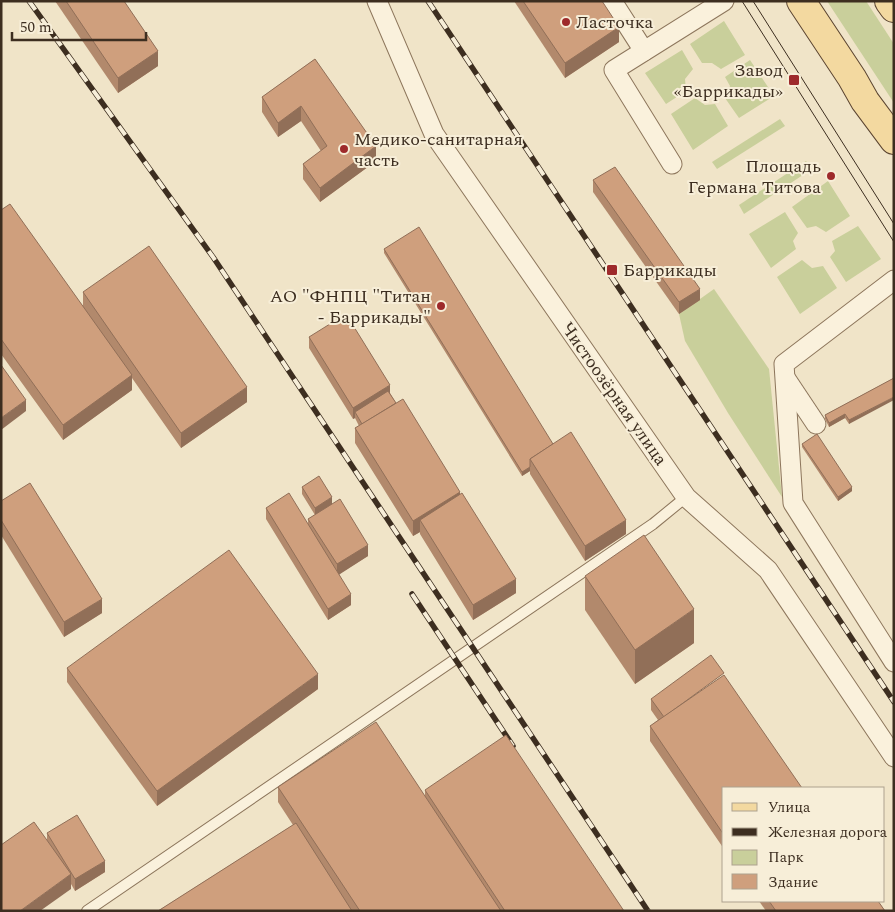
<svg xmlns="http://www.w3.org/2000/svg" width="895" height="912" font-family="Spectral,serif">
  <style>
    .green { fill: #c9cf9b }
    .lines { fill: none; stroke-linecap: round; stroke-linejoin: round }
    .lane-casing { stroke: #8d765c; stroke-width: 12 }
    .street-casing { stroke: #8d765c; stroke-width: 21 }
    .primary-casing { stroke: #5b4430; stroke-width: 30 }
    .lane { stroke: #faf1dc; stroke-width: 10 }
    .street { stroke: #faf1dc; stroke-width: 19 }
    .primary { stroke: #f3d9a0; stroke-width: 28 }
    .tram { stroke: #3d2e20; stroke-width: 1 }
    .rail-casing { stroke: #3d2e20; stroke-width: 5.5 }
    .rail { stroke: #f7eed8; stroke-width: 4; stroke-dasharray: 11; stroke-linecap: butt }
    .wall { fill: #b2896c }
    .shaded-wall { fill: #916f58 }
    .building { fill: #cf9f7d; stroke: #916f58 }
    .poi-dot { fill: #9e2a2b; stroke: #f7eed8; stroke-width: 2 }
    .labels { text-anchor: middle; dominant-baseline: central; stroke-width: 4; stroke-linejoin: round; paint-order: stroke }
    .poi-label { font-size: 18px; fill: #3d2e20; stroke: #f7eed8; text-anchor: start }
    .street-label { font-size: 18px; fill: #3d2e20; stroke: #f7eed8 }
  </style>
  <rect width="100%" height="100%" fill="#f0e4c8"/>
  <g class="green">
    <path d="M827,1H866L894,44V103Z"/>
    <path d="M724,21L745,55L721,69L712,63H702L690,44Z"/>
    <path d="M682,50L693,69L685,79L686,91L666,104L645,73Z"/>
    <path d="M750,60L774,96L739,118L725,98L730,86L725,77Z"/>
    <path d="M695,98L705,105L715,104L728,126L693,150L671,114Z"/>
    <path d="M780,119L785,126L717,169L712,162Z"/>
    <path d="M806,161L812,169L744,214L739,205Z"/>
    <path d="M828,181L850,216L826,232L816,226L807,228L792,207Z"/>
    <path d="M785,212L798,233L793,241L796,249L771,268L749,234Z"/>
    <path d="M858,226L881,259L846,282L830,257L835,251L832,241Z"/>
    <path d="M802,260L812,268L823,266L837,288L800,314L777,277Z"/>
    <path d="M714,289L769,369L782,497L728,413L685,341L679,314Z"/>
  </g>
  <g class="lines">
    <g class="lane-casing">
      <path id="lane" d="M87,911L653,524L686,497"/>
    </g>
    <g class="street-casing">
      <g id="street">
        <path d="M377,1L434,134L686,497L768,570L894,757"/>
        <path d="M612,1L644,51"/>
        <path d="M672,164L614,70L724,1"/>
        <path d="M894,280L784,364L793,503L894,662"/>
        <path d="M786,379L816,424"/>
      </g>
    </g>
    <g class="primary-casing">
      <g id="primary">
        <path d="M801,1L852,78L865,101L894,140"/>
        <path d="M889,1L894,8"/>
      </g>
    </g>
    <use href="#lane" class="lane"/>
    <use href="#street" class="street"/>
    <use href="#primary" class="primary"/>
    <g class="tram">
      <path d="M742,1L894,242"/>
      <path d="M753,1L894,224"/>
    </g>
    <g class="rail-casing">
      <g id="rail">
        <path d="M29,1L213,257L648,911"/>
        <path d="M428,1L894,702"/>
        <path d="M412,594L513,746"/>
      </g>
    </g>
    <use href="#rail" class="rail"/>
  </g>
  <g class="wall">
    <path d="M55,1H124L158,66L118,93Z"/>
    <path d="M514,1H602L619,42L565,78Z"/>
    <path d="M315,59L376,161L320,202L303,179V164L321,151L301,121L278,137L262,112V97Z"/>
    <path d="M593,180L700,300L679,314L593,192Z"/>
    <path d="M1,210L83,306V292L247,402L181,448L132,378V390L63,440L1,354Z"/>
    <path d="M384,249L553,444L626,534L585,561L530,474V471L522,476L384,253Z"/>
    <path d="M309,337L390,393L396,403L460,494L516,593L473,620L420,534V532L413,536L355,443V428L359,426L355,418L353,419L309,348Z"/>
    <path d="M894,378L849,424L845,418L829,427L825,419V415Z"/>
    <path d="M802,444L852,491L838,501L802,447Z"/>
    <path d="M302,487L332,504L368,556L339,574L351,605L328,620L266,519V508L308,524V519L315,515L302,494Z"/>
    <path d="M1,501L102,613L64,637L1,535Z"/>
    <path d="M585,576L694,643L635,684L585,610Z"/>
    <path d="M67,668L318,689L157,806L67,682Z"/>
    <path d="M651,699L724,788V849L650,741V726L658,720L651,710Z"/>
    <path d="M278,787L425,796V790L624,911H158L293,825L278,802Z"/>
    <path d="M47,833L105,872L75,891L71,884V889L47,841Z"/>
    <path d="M759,901H878L885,911H766Z"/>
  </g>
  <g class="shaded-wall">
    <path d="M619,27V42L565,78V63Z"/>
    <path d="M158,51V66L118,93V78Z"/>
    <path d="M301,106V121L278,137V123Z"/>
    <path d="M376,146V161L320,202V188Z"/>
    <path d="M700,289V300L679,314V302Z"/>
    <path d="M132,375V390L63,440V425Z"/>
    <path d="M390,385V396L355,412V418L353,419V408Z"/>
    <path d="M247,387V402L181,448V433Z"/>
    <path d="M894,397V400L849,424V420Z"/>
    <path d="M26,400V411L1,430V418Z"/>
    <path d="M845,414V418L829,427V423Z"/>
    <path d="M530,467V471L522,476V472Z"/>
    <path d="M852,487V491L838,501V497Z"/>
    <path d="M460,492V506L420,520V532L413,536V521Z"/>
    <path d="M332,497V505L315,515V508Z"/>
    <path d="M626,520V534L585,561V546Z"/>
    <path d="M368,545V556L337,576V564Z"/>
    <path d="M516,579V593L473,620V605Z"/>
    <path d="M351,594V605L328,620V609Z"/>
    <path d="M102,599V613L64,637V622Z"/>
    <path d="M694,609V643L635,684V650Z"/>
    <path d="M318,674V689L157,806V791Z"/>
    <path d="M105,861V872L75,891V879Z"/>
    <path d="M71,874V889L40,911H20Z"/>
  </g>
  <g class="building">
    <path d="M66,1H124L158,51L118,78Z"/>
    <path d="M523,1H602L619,27L565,63Z"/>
    <path d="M315,59L376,146L320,188L303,164L327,146L301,106L278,123L262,97Z"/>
    <path d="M615,167L700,289L679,302L593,180Z"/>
    <path d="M10,204L132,375L63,425L1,339V210Z"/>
    <path d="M419,227L553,444L530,459V467L522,472L384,249Z"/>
    <path d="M149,246L247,387L181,433L83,292Z"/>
    <path d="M346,314L390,385L353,408L309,337Z"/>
    <path d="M1,365L26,400L1,418Z"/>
    <path d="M894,378V397L849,420L845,414L829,423L825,415Z"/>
    <path d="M388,391L396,403L362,424L355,412Z"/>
    <path d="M403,399L460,492L413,521L355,428Z"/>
    <path d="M571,432L626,520L585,546L530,459Z"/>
    <path d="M817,434L852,487L838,497L802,444Z"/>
    <path d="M319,476L332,497L315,508L302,487Z"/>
    <path d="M30,483L102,599L64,622L1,520V501Z"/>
    <path d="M289,493L351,594L328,609L266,508Z"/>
    <path d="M462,493L516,579L473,605L420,520Z"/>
    <path d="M340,499L368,545L337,564L308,519Z"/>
    <path d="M644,535L694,609L635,650L585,576Z"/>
    <path d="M229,550L318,674L157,791L67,668Z"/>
    <path d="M711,655L724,673L664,717L651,699Z"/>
    <path d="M724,675L802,788H724V835L650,726Z"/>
    <path d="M376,722L501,911H360L278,787Z"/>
    <path d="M506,735L624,911H505L425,790Z"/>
    <path d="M77,815L105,861L75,879L47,833Z"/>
    <path d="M34,822L71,874L20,911H1V845Z"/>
    <path d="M296,823L352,911H158Z"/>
    <path d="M769,901H878L885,911H776Z"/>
  </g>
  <g class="poi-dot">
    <circle cx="566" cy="22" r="5"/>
    <rect x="788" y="74" width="12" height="12" rx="2.5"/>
    <circle cx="344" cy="149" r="5"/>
    <circle cx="831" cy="176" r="5"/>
    <rect x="606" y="264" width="12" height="12" rx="2.5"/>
    <circle cx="441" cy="306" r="5"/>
  </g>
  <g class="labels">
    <g class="poi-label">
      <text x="576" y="22">Ласточка</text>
      <text x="783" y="70" text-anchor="end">Завод<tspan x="783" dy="21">«Баррикады»</tspan></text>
      <text x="354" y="139">Медико-санитарная<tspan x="354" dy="21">часть</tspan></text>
      <text x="821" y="166" text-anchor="end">Площадь<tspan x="821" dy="21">Германа Титова</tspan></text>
      <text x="623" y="270">Баррикады</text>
      <text x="431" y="296" text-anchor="end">АО "ФНПЦ "Титан<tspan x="431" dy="21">- Баррикады"</tspan></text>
    </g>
    <g class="street-label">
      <text transform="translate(614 394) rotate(55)">Чистоозёрная улица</text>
    </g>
  </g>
  <rect width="895" height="912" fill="none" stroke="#3d2e20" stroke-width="5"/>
  <rect x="722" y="787" width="162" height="115" fill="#f7eed8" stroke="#ada18e"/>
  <rect x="732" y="803" width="25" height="8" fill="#f3d9a0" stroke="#ada18e"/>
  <text x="768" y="812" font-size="15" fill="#3d2e20">Улица</text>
  <rect x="732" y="828" width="25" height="8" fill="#3d2e20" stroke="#ada18e"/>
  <text x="768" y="837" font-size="15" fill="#3d2e20">Железная дорога</text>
  <rect x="732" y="850" width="25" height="15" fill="#c9cf9b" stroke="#ada18e"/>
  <text x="768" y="862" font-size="15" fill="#3d2e20">Парк</text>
  <rect x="732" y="874" width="25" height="15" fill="#cf9f7d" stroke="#ada18e"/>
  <text x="768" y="887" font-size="15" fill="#3d2e20">Здание</text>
  <path d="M12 32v8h134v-8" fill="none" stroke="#3d2e20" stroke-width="2.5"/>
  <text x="20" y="32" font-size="15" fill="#3d2e20" stroke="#f7eed8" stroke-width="4" paint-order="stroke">50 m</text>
</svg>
